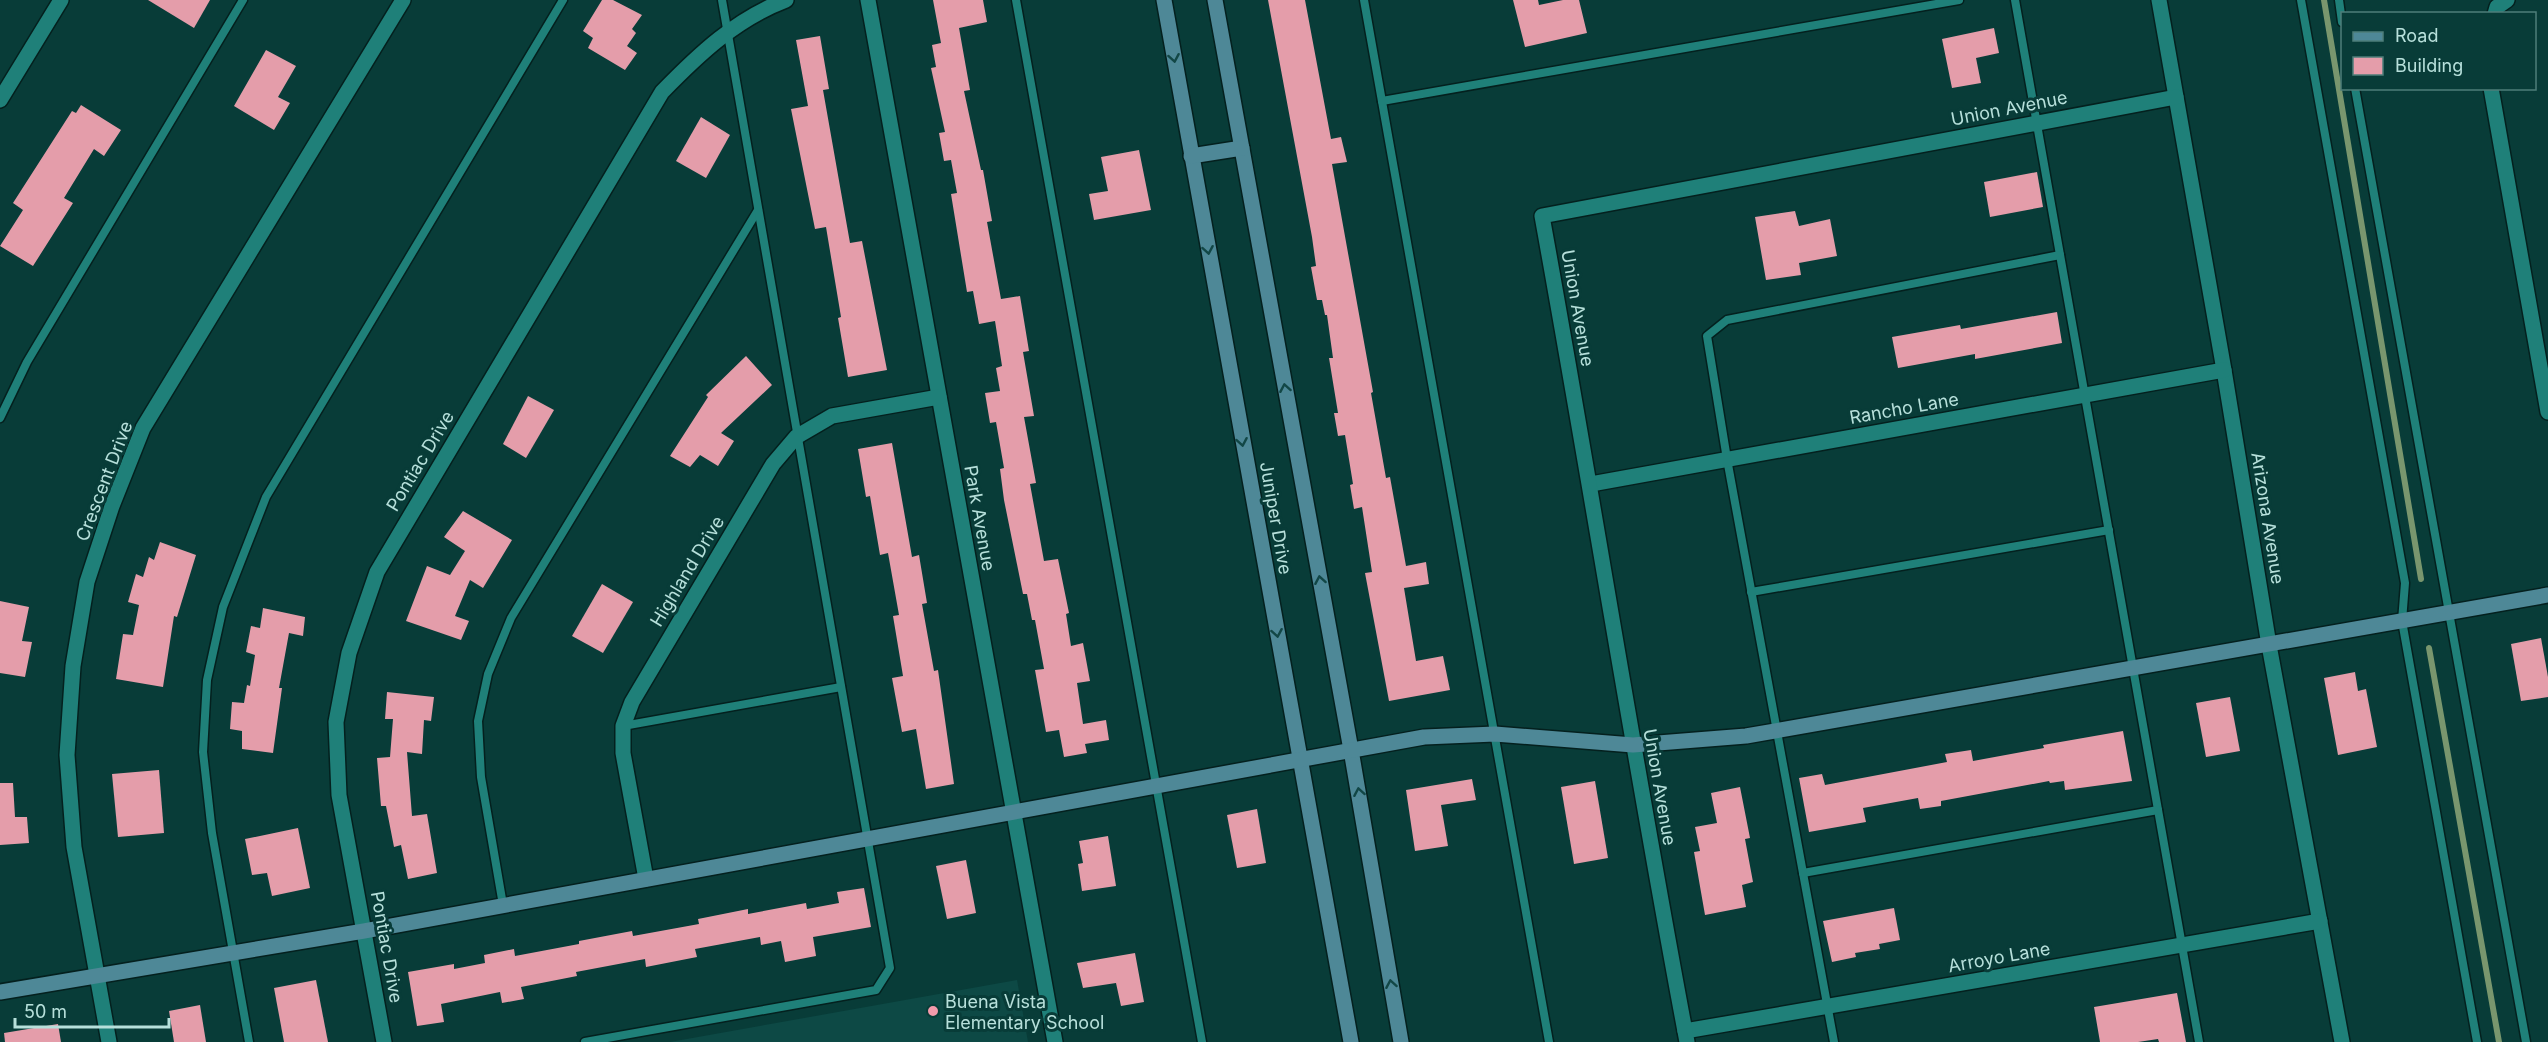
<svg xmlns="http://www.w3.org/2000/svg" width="2548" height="1042" font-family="Inter,sans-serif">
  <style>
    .built { fill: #0d4945 }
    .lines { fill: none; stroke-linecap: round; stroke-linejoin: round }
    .stream { stroke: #79966e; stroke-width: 6 }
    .building { fill: #e49daa }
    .lane-casing { stroke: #04201e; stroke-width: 11 }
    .street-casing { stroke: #04201e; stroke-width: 18 }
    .secondary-casing { stroke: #04201e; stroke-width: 18 }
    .lane { stroke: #1f8079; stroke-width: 8 }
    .street { stroke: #1f8079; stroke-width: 15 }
    .secondary { stroke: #4e8897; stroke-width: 15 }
    .oneway { stroke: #124746 }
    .poi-dot { fill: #f39aab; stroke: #083c38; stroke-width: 2 }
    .labels { text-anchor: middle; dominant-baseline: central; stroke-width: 6; stroke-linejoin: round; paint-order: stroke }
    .street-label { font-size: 18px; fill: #b7e0db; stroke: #083c38 }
    .poi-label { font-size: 18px; fill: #b7e0db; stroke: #083c38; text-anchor: start }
  </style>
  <rect width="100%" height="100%" fill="#083c38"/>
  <path class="built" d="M1017,980L1028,1042H670Z"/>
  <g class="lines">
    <g class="stream">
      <path d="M2324,0L2421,579"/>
      <path d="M2429,648L2499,1042"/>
    </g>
  </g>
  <g class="building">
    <path d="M148,0H210L194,28Z"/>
    <path d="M602,0H613L642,15L632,29L636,33L627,46L637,53L625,70L588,48L593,38L583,31Z"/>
    <path d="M933,0H983L987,22L959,28L970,90L964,91L981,170H983L992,221L987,222L1001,299L1020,296L1029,351L1023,352L1034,416L1024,417L1036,483L1030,484L1044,561L1058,559L1069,613L1066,614L1071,646L1083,643L1090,681L1077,683L1083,724L1106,720L1109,740L1085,744L1087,753L1064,757L1059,730L1046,732L1035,670L1044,669L1035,620H1032L1027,594H1023L1004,500L1000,469L1004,468L996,422L990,423L985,393L1000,391L996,368L1002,366L995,321L979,324L973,291L967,292L951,194L957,193L951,160L944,161L939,133L945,132L931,68L936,67L932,45L941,43Z"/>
    <path d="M1268,0H1305L1331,139L1341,137L1347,162L1332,164L1373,392L1371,393L1386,478L1390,477L1406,566L1426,562L1429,584L1404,588L1416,661L1443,656L1450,690L1389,701L1365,573L1372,572L1362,507L1354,509L1350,485L1353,484L1345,435L1338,436L1334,413H1338L1329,358H1333L1327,315H1325L1322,300H1317L1311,267L1316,266L1312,237Z"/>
    <path d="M1513,0H1538L1539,5L1563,0H1579L1587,33L1525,47Z"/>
    <path d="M1994,28L1999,53L1976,58L1981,83L1952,88L1942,39Z"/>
    <path d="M820,36L829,89L823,90L850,243L862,241L887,370L848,377L838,318L841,317L826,227L815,229L791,109L808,106L796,40Z"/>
    <path d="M266,50L296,66L278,97L290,103L274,130L234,106Z"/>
    <path d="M81,105L121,130L104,156L94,149L64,198L73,203L33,266L0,246L23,210L13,203L72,111L76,113Z"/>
    <path d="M701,117L730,135L706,178L676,161Z"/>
    <path d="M1139,150L1151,210L1094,220L1089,194L1108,191L1101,157Z"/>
    <path d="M2037,172L2043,207L1990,217L1984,182Z"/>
    <path d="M1795,211L1799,226L1830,219L1837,256L1799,263L1801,275L1766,280L1755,217Z"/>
    <path d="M2057,312L2062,343L1975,359V354L1898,368L1892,337L1960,325L1961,329Z"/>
    <path d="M746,356L772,385L721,433L734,441L718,466L700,455L690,467L670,456L708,397L706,395Z"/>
    <path d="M528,396L554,410L526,458L503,444Z"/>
    <path d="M892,443L912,557L919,555L927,603L922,604L934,671L938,670L954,784L926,789L916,729L902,732L892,678L903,676L893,616L899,615L888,553L880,555L870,496L866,497L858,449Z"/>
    <path d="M463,511L512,540L483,588L470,580L455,616L469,621L461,640L406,621L427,566L450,575L465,551L444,537Z"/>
    <path d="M160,542L196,555L177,617L174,616L163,687L116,679L123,634L133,635L139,605L128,602L136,574L143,577L149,557L154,560Z"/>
    <path d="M602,584L633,602L603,653L572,636Z"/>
    <path d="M0,601L29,607L22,641L32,642L25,677L0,673Z"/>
    <path d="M263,608L305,617L303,636L289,633L279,688H282L273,753L242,749V731L230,729L232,702L244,703L247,685L250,686L255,655L246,652L251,626L260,628Z"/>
    <path d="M2541,638L2548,677V697L2521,701L2511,644Z"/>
    <path d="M2355,672L2358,691L2366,689L2377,747L2338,755L2324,678Z"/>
    <path d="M387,692L434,697L431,721L424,720L422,754L407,752L412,816L427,814L437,873L408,879L401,845L394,847L386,806H381L377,758L390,757L393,719H385Z"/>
    <path d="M2230,697L2240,751L2206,757L2196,703Z"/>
    <path d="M2123,731L2132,781L2065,790L2064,781L2050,783L2049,781L1941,801V806L1920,809L1918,798L1863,808L1866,822L1809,832L1799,778L1822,774L1825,785L1947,762L1945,754L1971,750L1973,761L2044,748L2043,745Z"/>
    <path d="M159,770L164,833L118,837L112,774Z"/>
    <path d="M1472,779L1476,800L1441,805L1448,846L1415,851L1406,790Z"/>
    <path d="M1595,781L1608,858L1574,864L1561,787Z"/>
    <path d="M0,783H13L15,817H27L29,843L0,845Z"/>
    <path d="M1740,787L1750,838L1745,839L1753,882L1742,885L1746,907L1705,915L1694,852L1700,851L1695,827L1717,823L1711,793Z"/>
    <path d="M1257,809L1266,863L1237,868L1227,815Z"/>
    <path d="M298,828L310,888L272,896L267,873L252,875L245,839Z"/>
    <path d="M1108,836L1116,886L1082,891L1078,864L1083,863L1079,841Z"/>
    <path d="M966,860L976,913L947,919L936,866Z"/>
    <path d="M864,888L871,927L813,937L816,956L785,962L781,941L761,945L760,937L695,949L697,957L646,967L645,959L576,972L577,976L521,987L524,999L502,1003L500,992L441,1004L444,1022L417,1026L408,972L454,964V969L485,963L484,955L514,949L515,956L579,944V941L632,931L633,936L699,924L698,919L748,909V914L806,903L807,909L839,903L837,892Z"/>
    <path d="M1894,908L1900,940L1879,944L1880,949L1855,953L1856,957L1832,962L1823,921Z"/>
    <path d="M1135,953L1144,1002L1121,1006L1116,983L1083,988L1077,963Z"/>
    <path d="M316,980L328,1042H284L274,988Z"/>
    <path d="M2177,993L2186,1042H2159L2158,1039L2138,1042H2100L2094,1007Z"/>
    <path d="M200,1005L206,1042H174L169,1011Z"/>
    <path d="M58,1024L61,1042H5L4,1033Z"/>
  </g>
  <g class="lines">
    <g class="lane-casing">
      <g id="lane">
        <path d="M1016,0L1202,1042"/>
        <path d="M1364,0L1549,1042"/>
        <path d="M2015,0L2199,1042"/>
        <path d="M2301,0L2405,583L2402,621L2477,1042"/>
        <path d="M2339,0L2342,22"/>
        <path d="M2355,88L2526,1042"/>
        <path d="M1382,101L1959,0"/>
        <path d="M0,418L27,362L243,0"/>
        <path d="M1751,592L2109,530"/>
        <path d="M623,726L841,687"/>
        <path d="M1803,873L2158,810"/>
        <path d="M503,905L481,777L478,721L488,674L511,618L758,210"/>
        <path d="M249,1042L212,833L203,752L207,680L223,607L266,497L563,0"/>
        <path d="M585,1042L876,990L890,968L722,0"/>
        <path d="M1834,1042L1727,459L1707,336L1727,320L2060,255"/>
      </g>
    </g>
    <g class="street-casing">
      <g id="street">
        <path d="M868,0L1055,1042"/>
        <path d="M2159,0L2224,370L2269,645L2342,1042"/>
        <path d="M2495,14L2497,7L2507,0"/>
        <path d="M2491,88L2548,412"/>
        <path d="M0,100L61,0"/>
        <path d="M1591,484L2224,370"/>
        <path d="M646,879L623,753V726L632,702L773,464L796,437L832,416L939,397"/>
        <path d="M1685,1031L2320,921"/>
        <path d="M109,1042L74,847L67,755L73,666L87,582L112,506L143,428L403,0"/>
        <path d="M384,1042L339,795L336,722L349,653L377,572L662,92C699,54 736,19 786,0"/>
        <path d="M1687,1042C1635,767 1592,491 1542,216L2176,97"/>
      </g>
    </g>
    <g class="secondary-casing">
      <g id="secondary">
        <path d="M1164,0L1351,1042"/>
        <path d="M1215,0L1351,750L1401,1042"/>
        <path d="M1191,156L1242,148"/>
        <path d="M0,992L364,931L1424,737L1495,734L1633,745L1746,736L2548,595"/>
      </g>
    </g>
    <use href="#lane" class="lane"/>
    <use href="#street" class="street"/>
    <use href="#secondary" class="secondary"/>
  </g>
  <defs><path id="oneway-chevron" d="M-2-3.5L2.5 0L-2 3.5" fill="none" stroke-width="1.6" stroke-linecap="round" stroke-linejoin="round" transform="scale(1.5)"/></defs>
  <g class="oneway">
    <use href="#oneway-chevron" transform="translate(1174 58) rotate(80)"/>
    <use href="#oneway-chevron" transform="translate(1208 250) rotate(80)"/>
    <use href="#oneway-chevron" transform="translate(1285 388) rotate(-100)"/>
    <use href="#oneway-chevron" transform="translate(1242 442) rotate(80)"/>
    <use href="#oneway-chevron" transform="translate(1320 580) rotate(-100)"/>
    <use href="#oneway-chevron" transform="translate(1277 633) rotate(80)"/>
    <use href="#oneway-chevron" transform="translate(1359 792) rotate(-100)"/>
    <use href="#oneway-chevron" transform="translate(1391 984) rotate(-100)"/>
  </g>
  <circle class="poi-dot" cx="933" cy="1011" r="6"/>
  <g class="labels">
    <g class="street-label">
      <text transform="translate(2009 108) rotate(-11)">Union Avenue</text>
      <text transform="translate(1578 308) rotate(80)">Union Avenue</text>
      <text transform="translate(1904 408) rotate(-10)">Rancho Lane</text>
      <text transform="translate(420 461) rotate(-59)">Pontiac Drive</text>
      <text transform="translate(104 481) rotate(-69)">Crescent Drive</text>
      <text transform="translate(980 518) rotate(80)">Park Avenue</text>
      <text transform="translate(1276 518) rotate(80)">Juniper Drive</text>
      <text transform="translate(2268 518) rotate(81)">Arizona Avenue</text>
      <text transform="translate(687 571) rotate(-59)">Highland Drive</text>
      <text transform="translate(1660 787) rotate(80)">Union Avenue</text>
      <text transform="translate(387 947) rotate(80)">Pontiac Drive</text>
      <text transform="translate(1999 957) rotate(-10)">Arroyo Lane</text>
    </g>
    <g class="poi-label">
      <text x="945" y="1001">Buena Vista<tspan x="945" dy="21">Elementary School</tspan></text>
    </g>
  </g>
  <rect x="2341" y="12" width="195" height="78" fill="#083c38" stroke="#4e7e79" stroke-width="1.5"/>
  <rect x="2353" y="32" width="30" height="9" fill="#4e8897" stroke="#4e7e79" stroke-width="1.5"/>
  <text x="2395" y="42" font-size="18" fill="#b7e0db">Road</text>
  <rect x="2353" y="57" width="30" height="18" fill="#e49daa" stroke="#4e7e79" stroke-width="1.5"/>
  <text x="2395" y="72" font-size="18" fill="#b7e0db">Building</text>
  <path d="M15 1018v9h154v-9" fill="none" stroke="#b7e0db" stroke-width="3"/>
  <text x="24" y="1018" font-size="18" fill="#b7e0db" stroke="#083c38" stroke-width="4.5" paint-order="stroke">50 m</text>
</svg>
